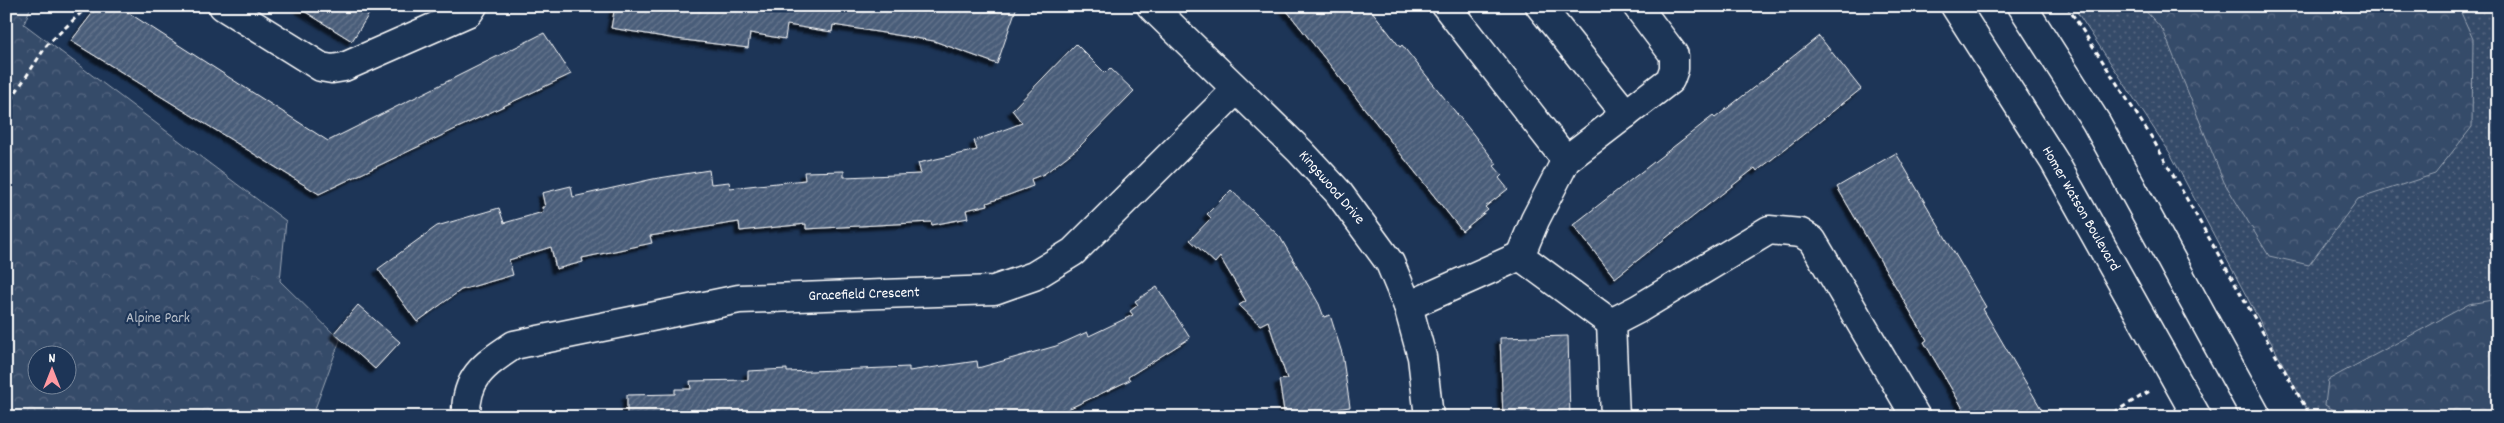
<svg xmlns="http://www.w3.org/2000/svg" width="2504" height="423" font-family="Dekko,sans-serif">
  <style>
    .grass { fill: url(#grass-dots); stroke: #9aa5b4 }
    .forest { fill: url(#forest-crowns); stroke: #9aa5b4; fill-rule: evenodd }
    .building { fill: url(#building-hatch); stroke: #fff; filter: url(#shadow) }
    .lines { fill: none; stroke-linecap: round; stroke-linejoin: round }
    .minor-casing { stroke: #fff; stroke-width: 31 }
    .major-casing { stroke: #fff; stroke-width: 31 }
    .path { stroke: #fff; stroke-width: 3; stroke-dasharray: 5 4; stroke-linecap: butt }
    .minor { stroke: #1d3557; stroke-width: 28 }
    .major { stroke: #1d3557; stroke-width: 28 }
    .labels { text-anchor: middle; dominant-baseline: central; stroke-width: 4.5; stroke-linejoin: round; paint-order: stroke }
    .street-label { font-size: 15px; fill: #fff; stroke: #1d3557 }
    .park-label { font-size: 15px; fill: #b9c0ca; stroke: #1d3557 }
  </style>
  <defs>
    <pattern id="grass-dots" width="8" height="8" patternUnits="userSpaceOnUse" patternTransform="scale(1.25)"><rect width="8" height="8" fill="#364b69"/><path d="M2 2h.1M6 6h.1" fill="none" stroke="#546680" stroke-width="1.8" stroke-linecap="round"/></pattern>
    <pattern id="forest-crowns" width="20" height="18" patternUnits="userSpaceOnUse" patternTransform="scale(1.25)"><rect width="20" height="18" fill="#364b69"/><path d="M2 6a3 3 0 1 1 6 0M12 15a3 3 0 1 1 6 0" fill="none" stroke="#546680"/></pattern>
    <pattern id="building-hatch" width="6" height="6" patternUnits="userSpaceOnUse" patternTransform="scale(1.25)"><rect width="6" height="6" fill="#4a5d79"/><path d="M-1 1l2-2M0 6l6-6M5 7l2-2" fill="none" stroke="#65758d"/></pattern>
    <filter id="shadow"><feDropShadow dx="-4.5" dy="4.5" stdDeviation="1" flood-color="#0009"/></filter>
  </defs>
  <rect width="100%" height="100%" fill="#1d3557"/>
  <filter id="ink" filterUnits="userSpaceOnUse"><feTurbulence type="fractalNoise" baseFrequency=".02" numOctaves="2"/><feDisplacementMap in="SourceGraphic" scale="10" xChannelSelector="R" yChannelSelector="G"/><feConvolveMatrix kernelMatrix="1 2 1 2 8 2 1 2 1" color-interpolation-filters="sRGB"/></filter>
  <g filter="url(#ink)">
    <path class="grass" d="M2073,6H2498V417H2311L2170,153Z"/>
    <g class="forest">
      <path d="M6,6H31L24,24L286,221L280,281L340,340L312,417H6ZM38,356H68V386H38Z"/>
      <path d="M2141,6H2458L2473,39L2472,127L2435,174L2358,199L2309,265L2269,256L2224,182L2163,30Z"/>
      <path d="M2498,299V417H2346L2325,405L2328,380L2469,304Z"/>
    </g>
    <g class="building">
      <path d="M98,6H118L328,141L544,33L571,74L319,194L71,41Z"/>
      <path d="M296,6H374L352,41Z"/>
      <path d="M615,6H673L701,11L702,6H1017L997,64L934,41L833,25L832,32L787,25L785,39L750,33L748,48L676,39L611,28Z"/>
      <path d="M1283,6H1368L1400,47L1402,45L1497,164L1494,166L1502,175L1499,178L1508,189L1485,207L1488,210L1462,231Z"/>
      <path d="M1819,36L1861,89L1757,171L1755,168L1615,278L1573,225L1713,116L1715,118Z"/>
      <path d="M1076,44L1105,73L1110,68L1134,91L1078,148L1044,174L1031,179L1033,186L987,203L988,205L966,210L968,218L932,225L931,222L806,229V224L740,231L739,222L650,236L652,243L582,258L583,262L556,269L551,247L509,260L513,275L461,290L417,322L378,269L437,226L499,208L504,223L543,212L542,207H545L542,193L571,186L573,197L653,179L709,170L711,184L729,182L730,188L805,180L804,172L844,171V177L921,174L918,163L977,150L974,141L1022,123L1012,110Z"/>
      <path d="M1896,153L1986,307L1983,309L2046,417H1968L1924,342L1927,340L1837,187Z"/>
      <path d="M1231,190L1280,237L1319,304L1324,317L1330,315L1342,353L1350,407L1285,417L1279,380L1287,379L1268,321L1260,325L1239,305L1246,301L1220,257L1215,263L1190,240L1211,218L1207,214Z"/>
      <path d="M1157,287L1190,338L1128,377L1130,380L1051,417H627V395L675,394V389H691L690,381L748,380V371L787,369V372L909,367V371L977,361L978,368L1056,346L1087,332L1089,336L1133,315L1130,311L1138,305L1135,301Z"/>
      <path d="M358,305L400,342L375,369L334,333Z"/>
      <path d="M1568,336L1570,417H1503L1500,338Z"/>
    </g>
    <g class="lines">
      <g class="minor-casing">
        <g id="minor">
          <path d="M223,6L321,67L332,69L344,67L469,12L473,6"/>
          <path d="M1151,6L1300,151L1338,192L1390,263L1408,306L1422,357L1429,417"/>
          <path d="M1446,6L1566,160"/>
          <path d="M1540,6L1626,114"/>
          <path d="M1520,256L1535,220L1566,160L1670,80L1674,69V55L1637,6"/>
          <path d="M1408,306L1520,256L1611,323"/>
          <path d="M1611,323L1638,309L1769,230L1801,233L1812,240L1916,417"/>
          <path d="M1611,323L1615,417"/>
          <path d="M466,417C465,377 484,365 514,345L739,299L994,290L1034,276L1073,252L1236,90"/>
        </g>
      </g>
      <g class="major-casing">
        <g id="major">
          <path d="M1955,6L2054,161L2197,417"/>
          <path d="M2022,6L2096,122L2257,417"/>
        </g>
      </g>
      <g class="path">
        <path d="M2067,6L2152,138L2311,417"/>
        <path d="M6,107L47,45L88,6"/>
        <path d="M2106,417L2150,391"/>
      </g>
      <use href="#minor" class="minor"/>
      <use href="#major" class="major"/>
    </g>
  </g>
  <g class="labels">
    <g class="street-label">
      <text transform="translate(1331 188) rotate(49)">Kingswood Drive</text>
      <text transform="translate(2080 209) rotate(60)">Homer Watson Boulevard</text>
      <text transform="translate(864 295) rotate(-2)">Gracefield Crescent</text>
    </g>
    <g class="park-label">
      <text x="158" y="319">Alpine Park</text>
    </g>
  </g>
  <rect width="2504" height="423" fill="none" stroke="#1d3557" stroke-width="25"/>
  <rect x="12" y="12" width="2479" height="398" fill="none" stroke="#fff" stroke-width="2" filter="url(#ink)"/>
  <g transform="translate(52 370)"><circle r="24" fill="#1d3557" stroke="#77869a"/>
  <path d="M0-4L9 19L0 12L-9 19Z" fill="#ff9aa2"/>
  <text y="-8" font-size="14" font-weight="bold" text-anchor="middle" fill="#ffffff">N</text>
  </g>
</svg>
